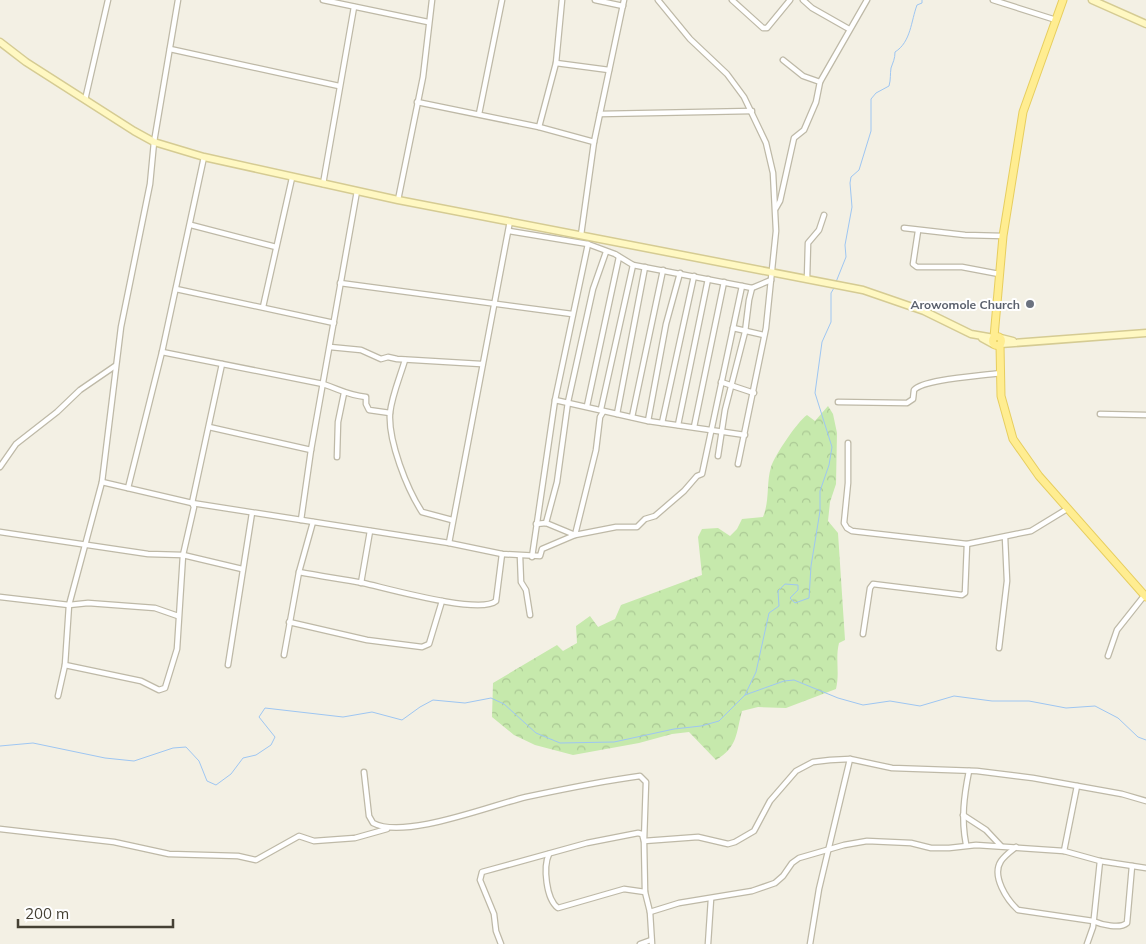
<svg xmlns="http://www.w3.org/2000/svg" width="1146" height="944" font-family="Mulish,sans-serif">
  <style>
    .forest { fill: url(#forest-crowns) }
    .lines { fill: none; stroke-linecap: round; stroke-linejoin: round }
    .stream { stroke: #9ec6f2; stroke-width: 1 }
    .street-casing { stroke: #beb9a7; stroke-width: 7 }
    .secondary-casing { stroke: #d5cb93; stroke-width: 9 }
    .primary-casing { stroke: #e7ce5f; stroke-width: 9 }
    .street { stroke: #fff; stroke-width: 4.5 }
    .secondary { stroke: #fff8c2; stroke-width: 6 }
    .primary { stroke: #ffed91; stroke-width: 7 }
    .worship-dot { fill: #6b7280; stroke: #fff; stroke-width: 2 }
    .labels { text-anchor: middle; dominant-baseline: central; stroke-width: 4; stroke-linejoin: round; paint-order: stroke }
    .worship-label { font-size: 12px; font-weight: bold; fill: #5b616d; stroke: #fff; text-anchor: end }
  </style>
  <defs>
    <pattern id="forest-crowns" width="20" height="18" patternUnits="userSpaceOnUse" patternTransform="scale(1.25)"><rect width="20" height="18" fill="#c6e9ac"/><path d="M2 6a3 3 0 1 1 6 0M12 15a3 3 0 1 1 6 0" fill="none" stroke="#abc995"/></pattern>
  </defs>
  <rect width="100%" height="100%" fill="#f3f0e4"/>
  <path class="forest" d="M828,406L833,414L837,433L836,484L830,502L828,521L838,533L845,640L839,643C835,659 840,672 836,689L786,708L758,707L742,711C736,733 738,747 716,760L689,732L672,734L639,743L573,755L535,745L514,735L492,717L493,683L557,645L563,651L577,643L576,626L590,616L598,627L615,619L621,605L702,575L698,537L702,529L718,528L730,536L737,529L742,519L763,517C770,500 766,484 771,467C775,455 797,422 807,415L815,421Z"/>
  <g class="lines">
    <g class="stream">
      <path d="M836,282L846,257L845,245L852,207L850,183L851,177L859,170L871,131V99L876,93L889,86C891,79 890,74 891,68C893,62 895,59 895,52C911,42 911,21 917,5L922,3V0"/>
      <path d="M745,695L756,672L769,613L779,606L778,591L785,584L798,585V590L790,598L795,603L809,598L811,566L820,511V491L829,465L832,447L815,393L822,342L831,322V293L834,288"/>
      <path d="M0,746L33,743L105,758L134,761L173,748L186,747L199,761L207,781L216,785L231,774L243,758L256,755L271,745L275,737L259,717L265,708L343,717L372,712L402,720L420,707L433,700L465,703L491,698L504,704L536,733L560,743L614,742L674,729L701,726L719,721L745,695L784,681L794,680L838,698L863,705L890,701L920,706L954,696L992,701H1029L1066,708L1095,706L1118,718L1138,737L1146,740"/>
    </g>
    <g class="street-casing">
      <g id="street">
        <path d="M323,0L428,22"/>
        <path d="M595,0L623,6"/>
        <path d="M658,0L690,39L727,74L744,97L766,143L773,173L776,231L766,328L738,464"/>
        <path d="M732,0L763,28H767L790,0"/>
        <path d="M803,0L812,8L849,29"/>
        <path d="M993,0L1056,20"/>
        <path d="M170,49L339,86"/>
        <path d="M783,60L803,76L820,82"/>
        <path d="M556,63L609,70"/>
        <path d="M85,100L108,0"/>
        <path d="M417,102L539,127L594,142"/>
        <path d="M479,114L502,0"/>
        <path d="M600,114L752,111"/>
        <path d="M539,127L556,63L562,0"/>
        <path d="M323,184L354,7"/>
        <path d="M398,200L423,77L432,0"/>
        <path d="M776,208L780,201L794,138L804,130L816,102L820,82L867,0"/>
        <path d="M191,225L276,247"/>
        <path d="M904,228L965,235L1003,236"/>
        <path d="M509,231L588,244L615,254L633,265L742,286L752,288L771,280"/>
        <path d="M918,231L913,264L917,267H962L999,274"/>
        <path d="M581,235L594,142L624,0"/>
        <path d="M807,279L808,243L819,230L824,215"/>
        <path d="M340,283L572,314"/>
        <path d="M176,289L334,323"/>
        <path d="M263,307L292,178"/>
        <path d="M733,328L764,335"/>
        <path d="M330,347L361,350L381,359L388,357L397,359L481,364"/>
        <path d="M162,352L323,384C341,390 347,395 366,397V404L369,410L390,413"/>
        <path d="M405,360C400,377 392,395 390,413C388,441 407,489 422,512L452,520"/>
        <path d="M721,382L754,393"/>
        <path d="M555,400L648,421L745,435"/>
        <path d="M838,402L907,403L913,399L914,390C924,379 982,376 1000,373"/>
        <path d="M587,406L619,257"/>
        <path d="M617,414L645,267"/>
        <path d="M1100,414L1146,415"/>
        <path d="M632,417L663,270"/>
        <path d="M648,421L666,324L680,273"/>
        <path d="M662,423L694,276"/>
        <path d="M678,425L708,279"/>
        <path d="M209,427L311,450"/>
        <path d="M694,427L724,282"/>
        <path d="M848,443V483L844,523L847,528L852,531L967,544L1031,531L1067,509"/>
        <path d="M718,456L725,410L745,332L749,300L752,288"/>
        <path d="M337,457L338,422L344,393"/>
        <path d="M0,467L16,444L57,412L80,390L115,366"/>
        <path d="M102,482L192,503L449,543L502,554L540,556L542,549L575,535L596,450L600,417L603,412L601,409L633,265"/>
        <path d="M128,488L162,352L204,157"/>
        <path d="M301,520L311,450L357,191"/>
        <path d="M546,523L557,482L568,402L593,289L606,252"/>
        <path d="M536,524L546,523L575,535L616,527H637L645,519L655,516L684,491L697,476L702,474L742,286"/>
        <path d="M0,532L148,554L183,555L242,569"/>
        <path d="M449,543L510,221"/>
        <path d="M520,556L521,582L526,590L530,615"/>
        <path d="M532,557L555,400L588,244"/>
        <path d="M299,572C320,576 341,579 363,583C386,588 480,615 496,601L502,554"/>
        <path d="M361,583L370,531"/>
        <path d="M0,597L69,605L88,603L155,608L178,616"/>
        <path d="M289,622L367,640L422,647L429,644L442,601"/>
        <path d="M863,634L870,588L873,584L962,595L965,593L967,544"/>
        <path d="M999,648L1007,581L1005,537"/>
        <path d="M284,655L299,572L313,522"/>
        <path d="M1108,656L1117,630L1144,596"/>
        <path d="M65,665L141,681L159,690L165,688L177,649L183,555L194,507L192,503L222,364"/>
        <path d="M228,665L252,513"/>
        <path d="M58,696L65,665L69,605L102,482L121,327L150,184L154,142L178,0"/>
        <path d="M364,772L369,816L373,823C404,840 492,805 526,797C564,789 602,781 640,776L646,782L644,841L645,892L650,912L652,944"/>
        <path d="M963,815L986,830L1001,846"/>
        <path d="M0,829L114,842L169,854L238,856L256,860L299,836L314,841L355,838L387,829"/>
        <path d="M966,844C961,819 964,796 969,771"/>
        <path d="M1016,847C1011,851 1005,855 1001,861C991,876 1007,900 1018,910L1093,921C1102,925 1120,929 1127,923L1132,866"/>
        <path d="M1064,851L1077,786"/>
        <path d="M549,854C543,867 546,899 558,908L624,889L645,892"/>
        <path d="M650,912L679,903L752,891L775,883L783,876L792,863L799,858L844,845L867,841L911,843L931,848H949L976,845L1064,851L1100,861L1146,868"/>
        <path d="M501,944L496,931L494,914L480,880L482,872L587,843L638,833L642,834L644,841L698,837L728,844L735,842L754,831L770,801L796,771L813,762L830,760L850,759L892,768L977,771L1033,778L1122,794L1146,801"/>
        <path d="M640,944L651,940"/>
        <path d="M708,944L711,899"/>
        <path d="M810,944L819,889L850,759"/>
        <path d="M1087,944L1093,927L1100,861"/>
      </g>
    </g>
    <g class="secondary-casing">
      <g id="secondary">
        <path d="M1092,0L1146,24"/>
        <path d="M0,42L26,62L134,131L154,142L204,157L398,200L863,290L924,311L971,334L994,338"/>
        <path d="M982,338L993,344"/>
        <path d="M1001,338L1013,341"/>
        <path d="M1001,344L1146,333"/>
      </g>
    </g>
    <g class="primary-casing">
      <g id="primary">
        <circle cx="997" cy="341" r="4.5"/>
        <path d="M994,337L1003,236L1023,112L1063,0"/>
        <path d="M1000,345L1001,396L1013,439L1039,476L1146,597"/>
      </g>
    </g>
    <use href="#street" class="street"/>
    <use href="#secondary" class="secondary"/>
    <use href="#primary" class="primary"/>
  </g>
  <circle class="worship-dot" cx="1030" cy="304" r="5"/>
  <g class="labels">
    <g class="worship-label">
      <text x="1020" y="304">Arowomole Church</text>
    </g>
  </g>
  <path d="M18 919v8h155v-8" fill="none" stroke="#454134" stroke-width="2.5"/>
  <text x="25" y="919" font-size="15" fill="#454134" stroke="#ffffff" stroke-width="4" paint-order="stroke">200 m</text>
</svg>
